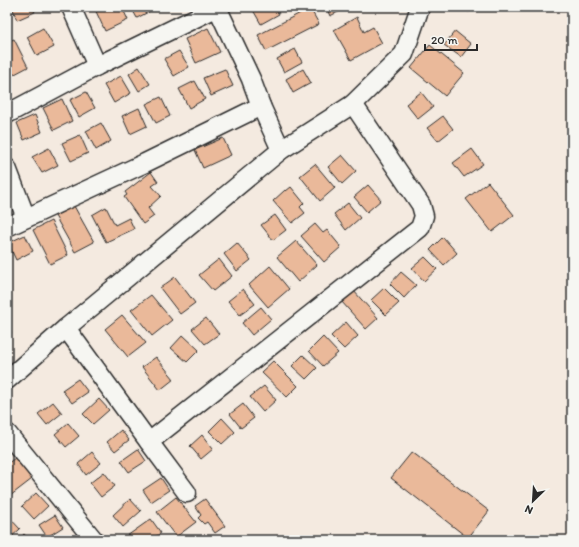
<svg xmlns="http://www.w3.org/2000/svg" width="579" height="547" font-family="Itim,sans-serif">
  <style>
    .building { fill: #eab99a; stroke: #2b2b2b }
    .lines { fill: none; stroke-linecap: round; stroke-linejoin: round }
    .street-casing { stroke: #2b2b2b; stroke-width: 21 }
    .street { stroke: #f6f6f2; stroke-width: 18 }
  </style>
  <rect width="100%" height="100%" fill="#f4eae0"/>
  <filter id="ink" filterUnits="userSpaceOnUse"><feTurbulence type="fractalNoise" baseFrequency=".025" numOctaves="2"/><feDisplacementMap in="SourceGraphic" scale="8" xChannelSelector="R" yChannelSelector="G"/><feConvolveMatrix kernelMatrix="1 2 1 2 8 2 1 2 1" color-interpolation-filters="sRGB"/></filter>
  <g filter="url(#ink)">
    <g class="building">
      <path d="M12,7H32L35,12L17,20Z"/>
      <path d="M94,7H122L128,20L105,31Z"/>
      <path d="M131,7H156V8L137,18Z"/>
      <path d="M258,7H275L279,14L261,24L253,10Z"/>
      <path d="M326,7H346V8L330,16Z"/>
      <path d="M459,7H472L469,12Z"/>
      <path d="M310,8L319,24L266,51L258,35Z"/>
      <path d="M357,17L364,32L373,27L382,43L351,60L334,30Z"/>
      <path d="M43,28L54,47L37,56L27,37Z"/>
      <path d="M208,28L220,52L196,63L185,39Z"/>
      <path d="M455,31L471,44L461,57L444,45Z"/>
      <path d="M14,39L28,67L9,77L7,73V42Z"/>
      <path d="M430,45L464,73L445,96L411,68Z"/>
      <path d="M295,49L302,62L284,72L277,59Z"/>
      <path d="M179,51L189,67L174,76L164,59Z"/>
      <path d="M139,67L150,84L139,91L129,74Z"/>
      <path d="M225,69L233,86L211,96L203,78Z"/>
      <path d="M303,69L311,83L293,93L286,79Z"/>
      <path d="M121,76L131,93L114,103L104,85Z"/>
      <path d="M195,81L205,99L189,108L179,89Z"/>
      <path d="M86,92L95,108L79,117L70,100Z"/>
      <path d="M421,92L433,107L418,119L406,104Z"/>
      <path d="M161,97L170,116L156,123L146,104Z"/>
      <path d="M62,99L72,121L54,130L43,108Z"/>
      <path d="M139,108L147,126L130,134L122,116Z"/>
      <path d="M35,115L42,132L24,140L17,123Z"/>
      <path d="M443,116L453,129L438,141L427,128Z"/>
      <path d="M101,123L111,141L96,150L86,131Z"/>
      <path d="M80,135L88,153L71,161L62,143Z"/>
      <path d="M223,138L231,155L203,168L195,150Z"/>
      <path d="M49,148L58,165L42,173L32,157Z"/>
      <path d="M472,149L483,164L464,177L453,163Z"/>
      <path d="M342,155L356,171L342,184L328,167Z"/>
      <path d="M315,164L335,188L320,201L300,176Z"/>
      <path d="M151,172L158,182L152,186L161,196L148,208L154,216L143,224L124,197L127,195L125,192Z"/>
      <path d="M488,182L514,215L492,232L466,199Z"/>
      <path d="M368,185L381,200L367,212L354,197Z"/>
      <path d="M291,187L304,203L300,207L305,213L292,223L273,201L285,190L286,191Z"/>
      <path d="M348,203L360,218L346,230L334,214Z"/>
      <path d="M74,206L94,242L75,252L55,216Z"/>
      <path d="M106,207L115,225L129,218L134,229L106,242L92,215Z"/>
      <path d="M275,215L286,230L273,240L261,225Z"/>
      <path d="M51,221L68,255L50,264L33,230Z"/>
      <path d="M315,224L323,233L327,230L341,247L324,262L301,236Z"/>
      <path d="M25,235L33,251L16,260L8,243Z"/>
      <path d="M443,237L457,253L444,265L430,250Z"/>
      <path d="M296,241L317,265L298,282L277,257Z"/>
      <path d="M237,243L251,260L237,271L224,254Z"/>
      <path d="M425,257L437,269L424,281L412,268Z"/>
      <path d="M219,259L232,276L213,291L199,275Z"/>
      <path d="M270,266L289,289L268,307L249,285Z"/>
      <path d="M401,272L416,285L404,298L390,284Z"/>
      <path d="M175,277L195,303L180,314L160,288Z"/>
      <path d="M384,288L399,303L386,315L371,300Z"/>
      <path d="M243,289L255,304L240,315L228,301Z"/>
      <path d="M353,290L378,318L366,329L341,301Z"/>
      <path d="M151,295L172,320L152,336L131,310Z"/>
      <path d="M261,307L271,319L252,335L242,323Z"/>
      <path d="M122,315L146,343L128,357L105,329Z"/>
      <path d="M206,318L219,334L205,344L192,329Z"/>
      <path d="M346,322L358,336L344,349L331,336Z"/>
      <path d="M7,324L11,333L7,336Z"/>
      <path d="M183,335L199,350L187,362L171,348Z"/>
      <path d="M323,337L338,353L323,366L309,351Z"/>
      <path d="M303,355L317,368L306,379L292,366Z"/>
      <path d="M156,357L174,379L160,390L142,367Z"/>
      <path d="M273,361L298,386L287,397L261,372Z"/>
      <path d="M78,379L88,392L72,403L62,390Z"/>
      <path d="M264,386L276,400L263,412L250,397Z"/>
      <path d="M99,399L109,410L93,424L83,414Z"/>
      <path d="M53,402L62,413L47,425L38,414Z"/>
      <path d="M243,404L254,418L241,428L230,414Z"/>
      <path d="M222,418L235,432L222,444L209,431Z"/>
      <path d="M68,423L79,436L66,447L55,434Z"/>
      <path d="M121,430L129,440L115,451L107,442Z"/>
      <path d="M202,435L213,449L201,459L190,446Z"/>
      <path d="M138,449L146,461L129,472L121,461Z"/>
      <path d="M92,452L101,463L86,475L78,464Z"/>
      <path d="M412,452L489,511L468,538L391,478Z"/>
      <path d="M15,458L32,479L10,496L7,492V464Z"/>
      <path d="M104,472L115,486L101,497L90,483Z"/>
      <path d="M161,478L169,490L151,502L143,490Z"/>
      <path d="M36,493L48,506L34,519L22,506Z"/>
      <path d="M176,497L196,522L176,537L157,512Z"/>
      <path d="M130,499L141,511L123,527L113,515Z"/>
      <path d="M205,499L225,526L215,533L207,522L204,524L198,518L201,515L195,506Z"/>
      <path d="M7,515L20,529L8,540H7Z"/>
      <path d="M55,515L63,527L47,537L39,525Z"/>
      <path d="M151,519L161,533L151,540H130L127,536Z"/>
      <path d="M24,534L29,540H18Z"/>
    </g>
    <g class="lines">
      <g class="street-casing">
        <g id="street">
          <path d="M71,7L97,66"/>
          <path d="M217,7L251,79L261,106L281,150"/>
          <path d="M7,114L97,66L218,7"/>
          <path d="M7,168L26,218"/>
          <path d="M7,227L145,163L261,106"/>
          <path d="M66,328L149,442L187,493"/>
          <path d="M7,380L66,328L281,150L353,104L404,54L420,7"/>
          <path d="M7,433L94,540"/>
          <path d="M149,442L420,228L424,216L421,205L353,104"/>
        </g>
      </g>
      <use href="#street" class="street"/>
    </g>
  </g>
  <rect width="579" height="547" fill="none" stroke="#f6f6f2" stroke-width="24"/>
  <rect x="12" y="12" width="555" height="523" fill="none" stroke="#2b2b2b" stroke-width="1.5" filter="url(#ink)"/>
  <g transform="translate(533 501) rotate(205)" stroke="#f6f6f2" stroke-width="3" paint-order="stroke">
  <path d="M0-3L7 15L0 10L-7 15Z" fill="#2b2b2b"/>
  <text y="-6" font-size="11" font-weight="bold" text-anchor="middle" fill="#2b2b2b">N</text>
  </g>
  <path d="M425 44v6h52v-6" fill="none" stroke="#2b2b2b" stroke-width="2"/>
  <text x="431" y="44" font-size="12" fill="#2b2b2b" stroke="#f6f6f2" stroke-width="3" paint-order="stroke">20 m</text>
</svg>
